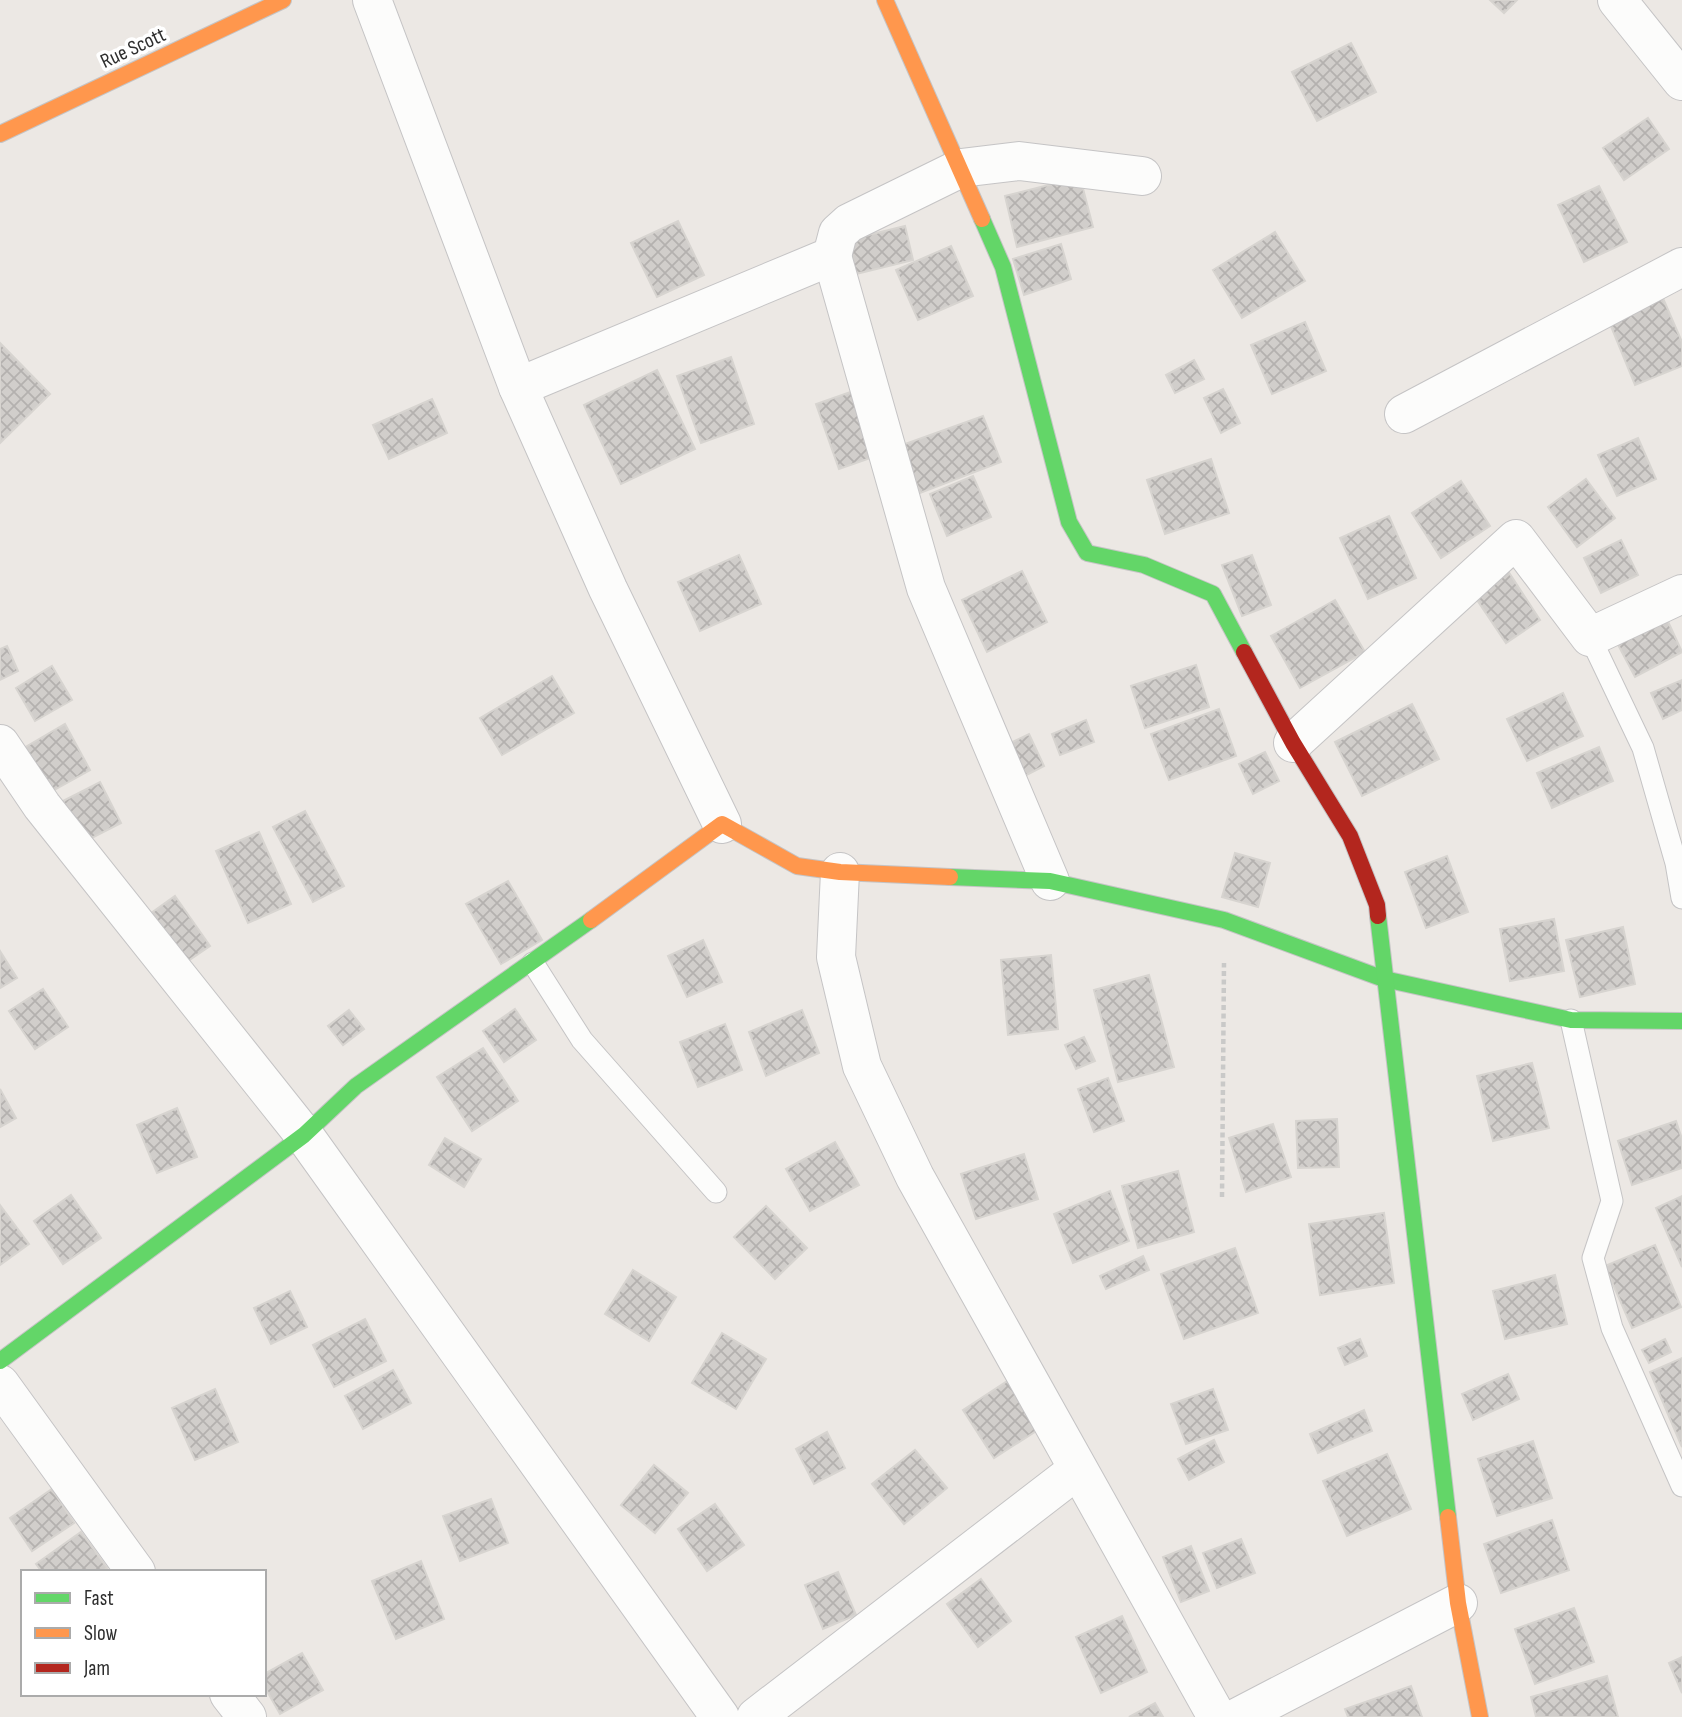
<svg xmlns="http://www.w3.org/2000/svg" width="1682" height="1717" font-family="'Sofia Sans Condensed',sans-serif">
  <style>
    .building { fill: url(#building-cross-hatch); stroke: #d7d4d0; stroke-width: 2 }
    .lines { fill: none; stroke-linecap: round; stroke-linejoin: round }
    .lane-casing { stroke: #c5c4c5; stroke-width: 23 }
    .street-casing { stroke: #c5c4c5; stroke-width: 40 }
    .fast-casing { stroke: #c5c4c5; stroke-width: 18 }
    .slow-casing { stroke: #c5c4c5; stroke-width: 18 }
    .jam-casing { stroke: #c5c4c5; stroke-width: 18 }
    .path { stroke: #c9c9c8; stroke-width: 4.5; stroke-dasharray: 5 3.5; stroke-linecap: butt }
    .lane { stroke: #fcfcfb; stroke-width: 21 }
    .street { stroke: #fcfcfb; stroke-width: 38 }
    .fast { stroke: #63d668; stroke-width: 16 }
    .slow { stroke: #ff974d; stroke-width: 16 }
    .jam { stroke: #b3261e; stroke-width: 16 }
    .labels { text-anchor: middle; dominant-baseline: central; stroke-width: 7; stroke-linejoin: round; paint-order: stroke }
    .street-label { font-size: 21px; fill: #2e2e2e; stroke: #fff }
  </style>
  <defs>
    <pattern id="building-cross-hatch" width="8" height="8" patternUnits="userSpaceOnUse" patternTransform="scale(1.75)"><rect width="8" height="8" fill="#d1cecb"/><path d="M0 0l8 8M0 8l8-8" fill="none" stroke="#b4b1af"/></pattern>
  </defs>
  <rect width="100%" height="100%" fill="#ece8e4"/>
  <g class="building">
    <path d="M1490,0H1517L1504,13Z"/>
    <path d="M1351,43L1376,92L1317,121L1292,72Z"/>
    <path d="M1648,118L1669,149L1624,180L1603,148Z"/>
    <path d="M1080,177L1093,227L1017,247L1005,196Z"/>
    <path d="M1599,186L1627,242L1584,262L1558,205Z"/>
    <path d="M678,221L704,275L657,297L631,243Z"/>
    <path d="M905,226L913,260L856,274L848,240Z"/>
    <path d="M1275,232L1305,281L1242,318L1213,270Z"/>
    <path d="M1061,244L1071,279L1024,295L1013,259Z"/>
    <path d="M951,246L973,296L918,320L896,270Z"/>
    <path d="M1662,296L1682,342V366L1635,385L1608,319Z"/>
    <path d="M1305,322L1326,371L1272,394L1251,345Z"/>
    <path d="M0,343L50,394L0,443Z"/>
    <path d="M731,357L754,424L701,443L677,376Z"/>
    <path d="M1194,360L1204,379L1175,393L1166,375Z"/>
    <path d="M657,370L695,449L621,484L584,405Z"/>
    <path d="M859,389L882,454L839,469L816,404Z"/>
    <path d="M1223,389L1240,423L1221,433L1204,398Z"/>
    <path d="M432,399L447,433L389,459L373,425Z"/>
    <path d="M983,416L1001,462L920,493L902,445Z"/>
    <path d="M1638,438L1656,479L1617,496L1598,455Z"/>
    <path d="M1211,459L1229,513L1165,534L1147,480Z"/>
    <path d="M973,476L991,517L947,536L930,494Z"/>
    <path d="M1586,479L1615,518L1577,547L1548,507Z"/>
    <path d="M1461,481L1490,526L1441,558L1412,513Z"/>
    <path d="M1389,516L1416,578L1368,599L1340,538Z"/>
    <path d="M1621,540L1638,575L1601,593L1584,558Z"/>
    <path d="M739,555L761,604L700,631L678,582Z"/>
    <path d="M1252,555L1271,605L1242,616L1222,565Z"/>
    <path d="M1022,571L1047,622L987,652L962,600Z"/>
    <path d="M1508,571L1540,620L1506,643L1473,594Z"/>
    <path d="M1335,600L1365,652L1300,688L1271,636Z"/>
    <path d="M1665,615L1682,652L1635,677L1616,641Z"/>
    <path d="M7,646L18,671L0,680V649Z"/>
    <path d="M1196,665L1209,707L1145,728L1131,686Z"/>
    <path d="M52,666L72,700L35,721L16,688Z"/>
    <path d="M552,676L574,713L502,755L480,718Z"/>
    <path d="M1682,680V710L1663,719L1651,693Z"/>
    <path d="M1563,693L1583,736L1527,761L1507,719Z"/>
    <path d="M1412,704L1439,759L1362,796L1335,742Z"/>
    <path d="M1219,709L1236,756L1169,780L1151,734Z"/>
    <path d="M1086,720L1094,742L1060,755L1052,734Z"/>
    <path d="M65,724L90,770L47,794L22,749Z"/>
    <path d="M1029,734L1044,766L1019,779L1002,747Z"/>
    <path d="M1599,747L1613,781L1552,808L1537,773Z"/>
    <path d="M1265,752L1279,781L1253,794L1239,764Z"/>
    <path d="M100,782L121,823L84,842L63,801Z"/>
    <path d="M305,811L344,886L313,902L273,827Z"/>
    <path d="M259,832L291,904L248,923L216,851Z"/>
    <path d="M1235,853L1270,863L1258,907L1222,897Z"/>
    <path d="M1447,856L1468,912L1426,928L1405,872Z"/>
    <path d="M508,881L542,940L501,964L466,904Z"/>
    <path d="M175,896L210,946L182,965L147,916Z"/>
    <path d="M1554,919L1564,971L1510,981L1500,929Z"/>
    <path d="M1623,927L1635,984L1580,997L1566,940Z"/>
    <path d="M703,940L722,982L687,997L668,956Z"/>
    <path d="M0,951L17,978L0,988Z"/>
    <path d="M1051,955L1058,1029L1008,1035L1001,960Z"/>
    <path d="M1149,975L1174,1067L1118,1082L1094,990Z"/>
    <path d="M43,989L68,1027L35,1049L9,1011Z"/>
    <path d="M515,1009L536,1040L504,1062L483,1031Z"/>
    <path d="M349,1010L364,1029L343,1045L328,1026Z"/>
    <path d="M802,1010L819,1053L766,1076L749,1032Z"/>
    <path d="M725,1024L742,1070L698,1087L680,1042Z"/>
    <path d="M1084,1037L1095,1061L1076,1069L1065,1045Z"/>
    <path d="M483,1048L518,1101L472,1131L437,1077Z"/>
    <path d="M1532,1063L1549,1128L1493,1141L1477,1076Z"/>
    <path d="M1108,1078L1124,1121L1094,1132L1078,1089Z"/>
    <path d="M0,1089L16,1118L0,1127Z"/>
    <path d="M177,1108L197,1157L157,1173L137,1125Z"/>
    <path d="M1337,1119L1339,1167L1298,1168L1296,1121Z"/>
    <path d="M1676,1121L1682,1139V1168L1632,1185L1618,1141Z"/>
    <path d="M1273,1124L1291,1177L1246,1192L1229,1138Z"/>
    <path d="M445,1138L481,1159L464,1187L429,1165Z"/>
    <path d="M835,1142L859,1185L810,1211L786,1169Z"/>
    <path d="M1024,1154L1038,1199L976,1219L961,1174Z"/>
    <path d="M1178,1171L1194,1232L1138,1248L1122,1186Z"/>
    <path d="M1110,1191L1129,1241L1073,1263L1054,1214Z"/>
    <path d="M71,1195L101,1238L63,1264L34,1221Z"/>
    <path d="M1682,1196V1267L1656,1208Z"/>
    <path d="M0,1205L29,1244L0,1265Z"/>
    <path d="M766,1206L807,1248L775,1279L734,1237Z"/>
    <path d="M1384,1213L1394,1283L1320,1295L1309,1224Z"/>
    <path d="M1655,1245L1681,1307L1632,1328L1605,1266Z"/>
    <path d="M1235,1248L1258,1313L1184,1339L1161,1274Z"/>
    <path d="M1143,1256L1149,1270L1106,1289L1100,1276Z"/>
    <path d="M633,1270L676,1297L649,1341L605,1314Z"/>
    <path d="M1555,1275L1567,1324L1505,1339L1493,1291Z"/>
    <path d="M290,1291L307,1327L271,1344L254,1308Z"/>
    <path d="M365,1319L386,1361L334,1387L313,1345Z"/>
    <path d="M722,1333L766,1359L736,1409L692,1383Z"/>
    <path d="M1360,1339L1367,1356L1345,1365L1338,1348Z"/>
    <path d="M1665,1339L1671,1352L1649,1363L1642,1350Z"/>
    <path d="M1682,1358V1447L1650,1372Z"/>
    <path d="M393,1370L411,1403L363,1429L345,1396Z"/>
    <path d="M1508,1374L1519,1399L1473,1420L1462,1394Z"/>
    <path d="M1009,1380L1041,1428L994,1458L963,1410Z"/>
    <path d="M215,1389L238,1442L195,1460L172,1408Z"/>
    <path d="M1213,1389L1228,1430L1186,1444L1171,1404Z"/>
    <path d="M1364,1410L1372,1431L1318,1453L1310,1434Z"/>
    <path d="M827,1432L845,1468L814,1484L796,1449Z"/>
    <path d="M1214,1440L1224,1462L1189,1480L1178,1459Z"/>
    <path d="M1533,1441L1552,1498L1497,1516L1478,1459Z"/>
    <path d="M915,1450L947,1488L904,1524L872,1484Z"/>
    <path d="M1387,1454L1411,1509L1347,1536L1323,1481Z"/>
    <path d="M654,1465L688,1493L655,1533L621,1505Z"/>
    <path d="M52,1489L74,1523L32,1551L10,1518Z"/>
    <path d="M491,1499L508,1543L460,1561L443,1516Z"/>
    <path d="M715,1504L744,1545L707,1571L678,1529Z"/>
    <path d="M1552,1520L1569,1570L1501,1593L1484,1544Z"/>
    <path d="M81,1532L107,1568L102,1572H42L36,1564Z"/>
    <path d="M1241,1539L1255,1573L1217,1588L1203,1553Z"/>
    <path d="M1191,1546L1209,1591L1181,1602L1163,1557Z"/>
    <path d="M421,1561L444,1619L396,1639L372,1581Z"/>
    <path d="M838,1572L856,1615L823,1629L805,1585Z"/>
    <path d="M981,1579L1011,1621L978,1647L947,1604Z"/>
    <path d="M1574,1608L1594,1662L1535,1684L1515,1629Z"/>
    <path d="M1122,1616L1147,1672L1101,1693L1076,1637Z"/>
    <path d="M302,1653L323,1690L280,1714L264,1686V1674Z"/>
    <path d="M1682,1657V1693L1669,1663Z"/>
    <path d="M1607,1676L1618,1717H1536L1531,1697Z"/>
    <path d="M1411,1686L1422,1717H1348L1345,1709Z"/>
    <path d="M1155,1703L1163,1717H1129Z"/>
  </g>
  <g class="lines">
    <g class="lane-casing">
      <g id="lane">
        <path d="M1590,637L1643,748L1676,863L1682,898"/>
        <path d="M533,963L582,1040L716,1192"/>
        <path d="M1571,1020L1612,1201L1593,1258L1612,1328L1682,1486"/>
      </g>
    </g>
    <g class="street-casing">
      <g id="street">
        <path d="M372,0L518,387L608,589L722,824"/>
        <path d="M1617,0L1682,81"/>
        <path d="M832,256L926,588L1050,881"/>
        <path d="M518,387L832,256L838,233L849,223L961,168L1019,161L1142,176"/>
        <path d="M1404,414L1682,267"/>
        <path d="M1293,743L1516,539L1590,637L1682,594"/>
        <path d="M0,744L42,806L304,1135L720,1717"/>
        <path d="M840,872L836,957L862,1066L915,1177L1217,1717"/>
        <path d="M0,1384L136,1572"/>
        <path d="M229,1694L247,1717"/>
        <path d="M756,1717L1077,1470"/>
        <path d="M1238,1717L1458,1603"/>
      </g>
    </g>
    <g class="fast-casing">
      <g id="fast">
        <path d="M982,219L1003,267L1069,522L1087,553L1144,565L1213,594L1244,652"/>
        <path d="M950,877L1050,881L1224,920L1384,979L1571,1020L1682,1021"/>
        <path d="M1378,916L1448,1517"/>
        <path d="M0,1361L304,1135L356,1086L591,920"/>
      </g>
    </g>
    <g class="slow-casing">
      <g id="slow">
        <path d="M885,0L982,219"/>
        <path d="M0,134L283,0"/>
        <path d="M591,920L722,824L797,866L840,872L950,877"/>
        <path d="M1448,1517L1458,1603L1480,1717"/>
      </g>
    </g>
    <g class="jam-casing">
      <path id="jam" d="M1244,652L1293,743L1350,836L1377,905L1378,916"/>
    </g>
    <path class="path" d="M1222,1197L1224,963"/>
    <use href="#lane" class="lane"/>
    <use href="#street" class="street"/>
    <use href="#fast" class="fast"/>
    <use href="#slow" class="slow"/>
    <use href="#jam" class="jam"/>
  </g>
  <g class="labels">
    <g class="street-label">
      <text transform="translate(133 48) rotate(-25)">Rue Scott</text>
    </g>
  </g>
  <rect x="21" y="1570" width="245" height="126" fill="#ffffff" stroke="#ababab" stroke-width="2"/>
  <rect x="35" y="1593" width="35" height="10" fill="#63d668" stroke="#ababab" stroke-width="2"/>
  <text x="84" y="1605" font-size="21" fill="#2e2e2e">Fast</text>
  <rect x="35" y="1628" width="35" height="10" fill="#ff974d" stroke="#ababab" stroke-width="2"/>
  <text x="84" y="1640" font-size="21" fill="#2e2e2e">Slow</text>
  <rect x="35" y="1663" width="35" height="10" fill="#b3261e" stroke="#ababab" stroke-width="2"/>
  <text x="84" y="1675" font-size="21" fill="#2e2e2e">Jam</text>
</svg>
